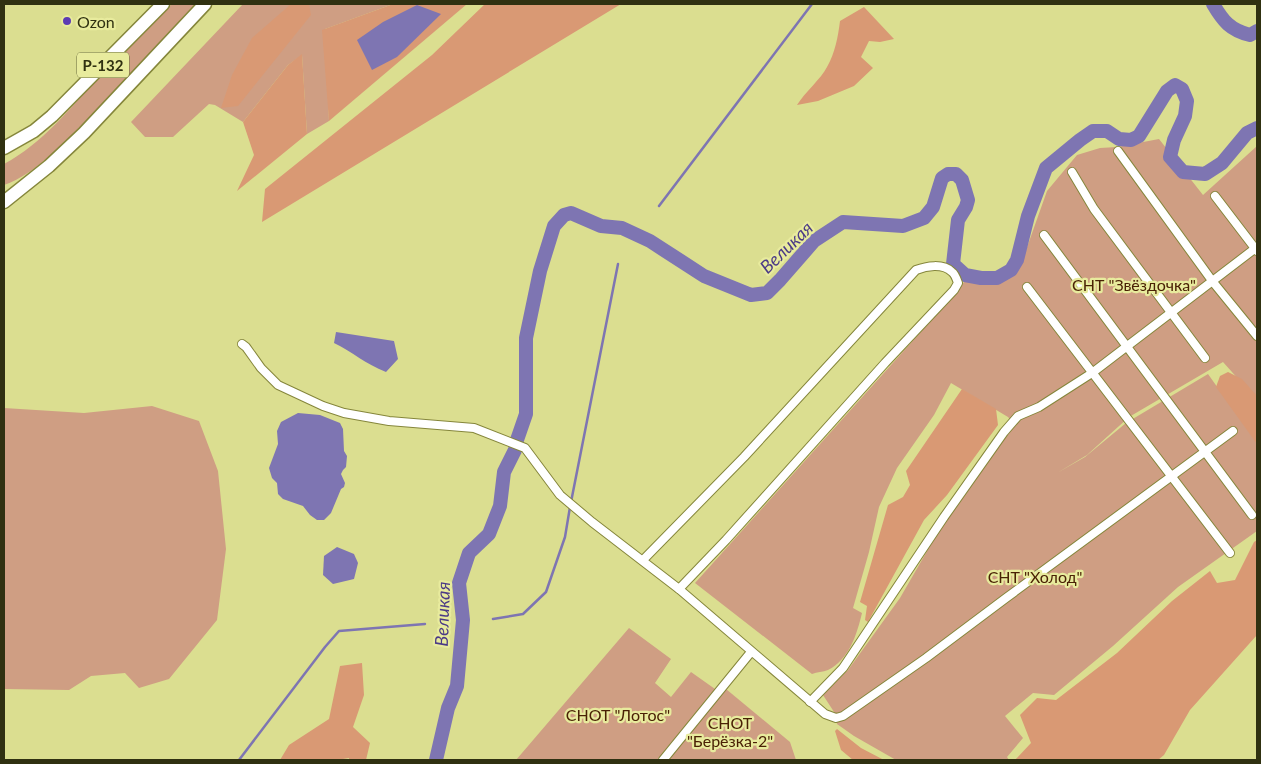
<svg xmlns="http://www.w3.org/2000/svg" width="1261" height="764" font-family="Lato,sans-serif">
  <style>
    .green { fill: #cf9e83 }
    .forest { fill: #d99974 }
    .water { fill: #7e75b2 }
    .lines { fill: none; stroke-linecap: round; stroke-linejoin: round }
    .stream { stroke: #7e75b2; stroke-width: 2.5 }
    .river { stroke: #7e75b2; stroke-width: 14 }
    .minor-casing { stroke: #85863b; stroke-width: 10 }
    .trunk-casing { stroke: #85863b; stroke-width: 15 }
    .minor { stroke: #fff; stroke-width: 8 }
    .trunk { stroke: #fff; stroke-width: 12 }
    .poi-dot { fill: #5c3bb3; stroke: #e8eb9d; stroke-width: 2 }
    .labels { text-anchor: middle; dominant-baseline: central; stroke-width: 4.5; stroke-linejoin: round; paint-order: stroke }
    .shield { fill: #e8eb9d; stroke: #67693b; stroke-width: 1 }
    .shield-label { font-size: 15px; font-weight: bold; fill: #303111 }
    .poi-label { font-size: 16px; fill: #303111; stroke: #e8eb9d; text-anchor: start }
    .park-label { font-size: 16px; fill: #4a2105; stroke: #e8eb9d }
    .water-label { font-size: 18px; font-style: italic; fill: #4b3a86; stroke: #e8eb9d }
  </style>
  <rect width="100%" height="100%" fill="#dbde90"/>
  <g class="green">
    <path d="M172,4H196C160,42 125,81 88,119C64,142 36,174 4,185V164C43,143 69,109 99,77C122,51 148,28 172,4Z"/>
    <path d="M243,4H393L325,29L329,121L307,134L302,55L288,65L243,122L215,105L209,104L173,137H145L131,122Z"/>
    <path d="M1159,139L1203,195L1257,146V400L1223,362L1129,417L1087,455L1057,473L1085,457L1126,423L1208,374L1257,443V531L1178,587L1113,646L1054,695L1033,693L1005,716L1023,738L1007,757L1009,760H896L854,736L837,724L836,715L823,695L848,670L900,598L930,546L986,460L1014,424L1008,417L951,383L934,415L897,468L879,507L869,552L853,608L862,613C857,634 849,660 828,670C823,672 817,672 812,674L695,583L954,295L964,282L1002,280L1020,267L1047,191L1077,155L1100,148L1117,147Z"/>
    <path d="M152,406L199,421L218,471L226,549L217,620L169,679L139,688L125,673L91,676L69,690L4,689V408L84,413Z"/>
    <path d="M629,628L671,659L655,683L671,697L691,672L715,689L657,760H516Z"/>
    <path d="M726,689L790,742L796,760H668Z"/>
  </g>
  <g class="forest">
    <path d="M291,4H309L311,15L238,106L221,108L232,75L252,38Z"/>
    <path d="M393,4H467L329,121L322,30Z"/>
    <path d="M485,4H621L262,222L265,189L432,55Z"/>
    <path d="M864,7L894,39L880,42L869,41L861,57L873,68L854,86L818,101L797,105C805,92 821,79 827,67C835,53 838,37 840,21Z"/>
    <path d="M302,54L307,134L237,191L254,155L243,122L288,65Z"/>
    <path d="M1228,372L1242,379L1257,396V444L1216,387L1220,376Z"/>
    <path d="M962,389L996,409L998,425L947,495L924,520L868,622L865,620L867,606L860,602L888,505L903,497L910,485L906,471Z"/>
    <path d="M1257,540V635L1190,710L1164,755L1158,760H1015L1031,743L1020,715L1037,698L1056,700L1117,653L1172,601L1210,571L1217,583L1235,580L1254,542Z"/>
    <path d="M362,663L364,695L353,727L370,743L366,760H349V758L337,760H280L289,745L329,719L340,666Z"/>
    <path d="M837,729L861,748L884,760H853L841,750L835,731Z"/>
  </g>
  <g class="water">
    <path d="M417,5L441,14L397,57L372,70L357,40L383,22Z"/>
    <path d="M336,332L394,341L398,359L386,372C365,364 353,352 334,343Z"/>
    <path d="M298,413L320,415L340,423L343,429L344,451L347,456L346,467L343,470L341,474L345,483L344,487L341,489L331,513L324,520H317L310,515L303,506L283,499L278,494L277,483L272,478L269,468L278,444L277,431L281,422Z"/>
    <path d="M337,547L354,554L358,563L354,579L333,584L323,575L324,556Z"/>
  </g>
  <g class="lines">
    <g class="stream">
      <path d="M659,206L812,4"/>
      <path d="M571,502L618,264"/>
      <path d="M493,619L523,614L546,592L565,537L570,507"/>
      <path d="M239,760L325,647L339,631L425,624"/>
    </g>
    <g class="river">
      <path d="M1213,4C1223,21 1230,30 1250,35L1257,31"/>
      <path d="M517,440L526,414V338L540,271L554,226L564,215L571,213L601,226L622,228L650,241L704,276L751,295L767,293L780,280L814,241L843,222L903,226L924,218L933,207L942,178L948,174H956L962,180L968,200L966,207L958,220L953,264L965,275L981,278H997L1011,270L1017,260L1028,216L1046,168L1080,140L1093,131H1107L1119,139L1131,140L1139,136L1167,91L1175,85L1182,89L1187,101L1185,116L1174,140L1170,157L1183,172L1205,174L1222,163L1247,133L1257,128"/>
      <path d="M436,760L448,708L457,686L463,620L459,583L469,553L489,534L500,506L504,472L515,450"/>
    </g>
    <g class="minor-casing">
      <g id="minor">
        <path d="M1118,151L1213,282L1257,336"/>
        <path d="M1072,172L1094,209L1205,358"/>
        <path d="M1215,196L1257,251"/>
        <path d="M1044,235L1252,515"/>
        <path d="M1027,287L1230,553"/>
        <path d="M242,344L246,347L261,368L278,385L323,406L344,413L389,421L474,428L525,448L560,495L592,522L679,589L825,714L836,718L843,716L926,658L1006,598L1233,431"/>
        <path d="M643,560L744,457L916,270C926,266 943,263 952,272C955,274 957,280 958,283L954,290L885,363L726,540L679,589"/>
        <path d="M810,702L843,668L944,517L1004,432L1018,416L1039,407L1092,373L1257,247"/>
        <path d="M663,760L751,652"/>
      </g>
    </g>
    <g class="trunk-casing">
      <g id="trunk">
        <path d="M4,148L34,131L52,116L163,4"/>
        <path d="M4,202L49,166L84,133L205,4"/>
      </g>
    </g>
    <use href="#minor" class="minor"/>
    <use href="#trunk" class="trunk"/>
  </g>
  <circle class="poi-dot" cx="67" cy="21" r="5"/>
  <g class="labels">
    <rect class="shield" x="77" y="52.5" width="52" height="25" rx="4"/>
    <g class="shield-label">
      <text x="103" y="65">Р-132</text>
    </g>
    <g class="poi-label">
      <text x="77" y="21">Ozon</text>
    </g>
    <g class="park-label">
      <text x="1134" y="284">СНТ "Звёздочка"</text>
      <text x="1035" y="576">СНТ "Холод"</text>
      <text x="618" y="714">СНОТ "Лотос"</text>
      <text x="730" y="722">СНОТ<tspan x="730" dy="18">"Берёзка-2"</tspan></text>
    </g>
    <g class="water-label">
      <text transform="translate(786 247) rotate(-44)">Великая</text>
      <text transform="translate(442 614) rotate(-88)">Великая</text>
    </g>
  </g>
  <rect width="1261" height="764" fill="none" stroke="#303111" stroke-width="10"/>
</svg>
